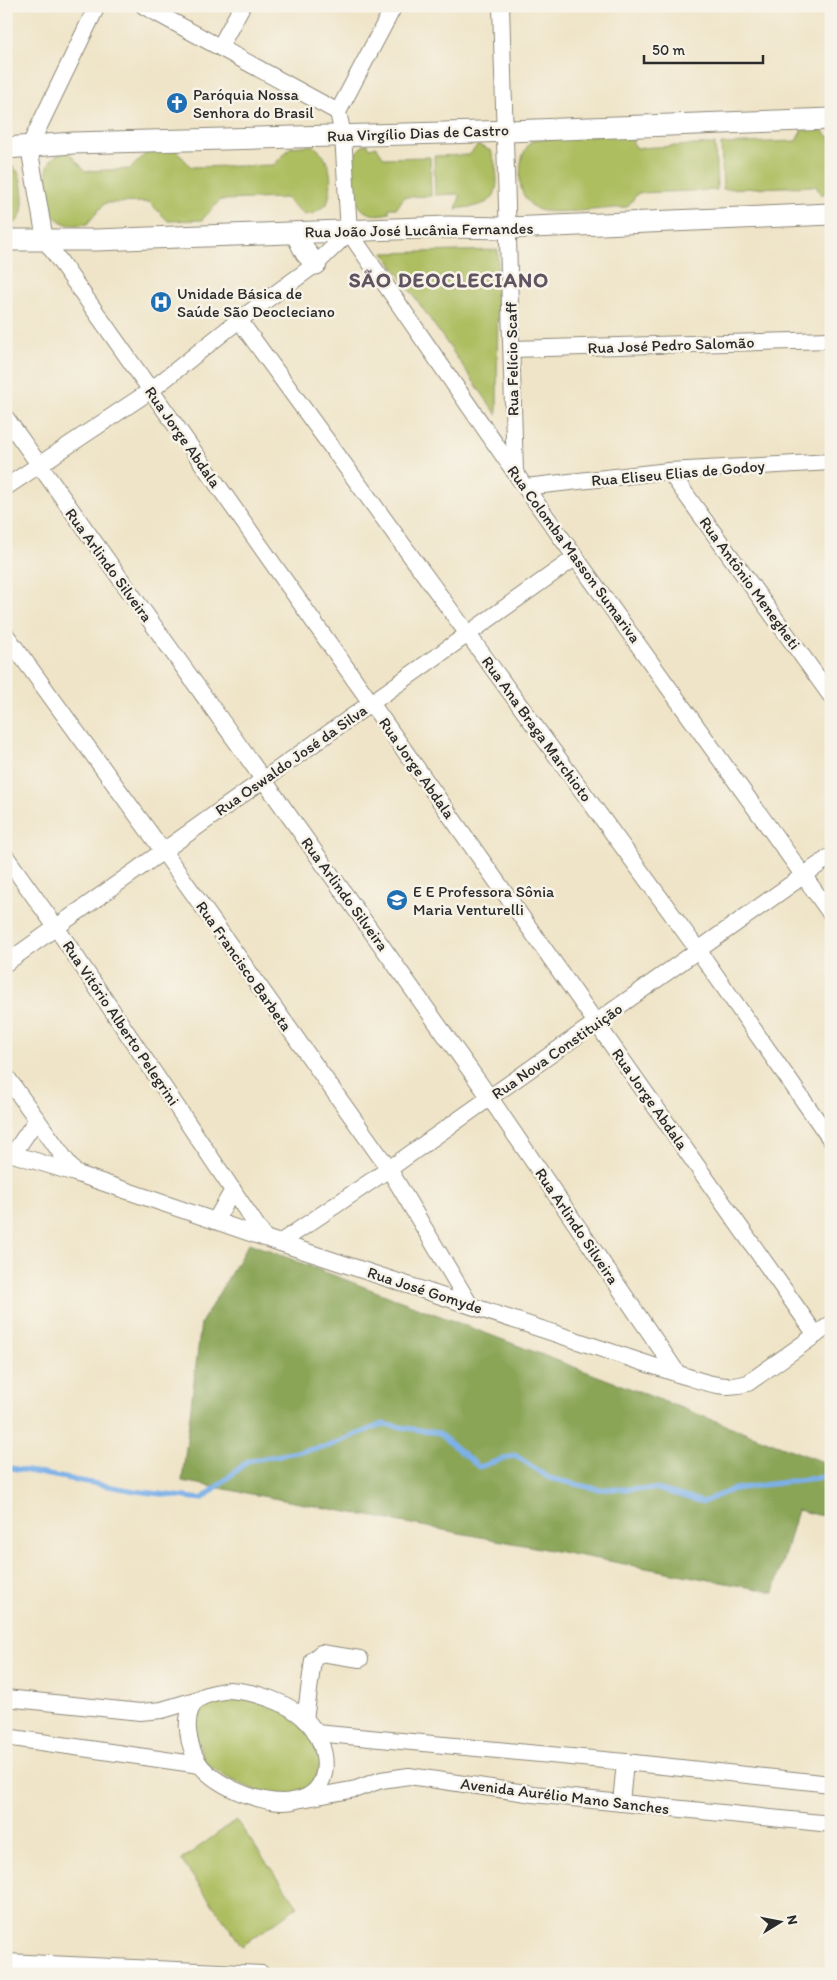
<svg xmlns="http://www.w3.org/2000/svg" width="837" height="1980" font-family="Itim,sans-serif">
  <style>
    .green { fill: #adbe61; stroke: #6c7446 }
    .forest { fill: #8aa557; stroke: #5a6841 }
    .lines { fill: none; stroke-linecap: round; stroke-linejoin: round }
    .stream { stroke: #7bb0e9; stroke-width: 5 }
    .minor-casing { stroke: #8d8879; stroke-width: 18 }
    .major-casing { stroke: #8d8879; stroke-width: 23 }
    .minor { stroke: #fff; stroke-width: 16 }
    .major { stroke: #fff; stroke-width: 21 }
    .labels { text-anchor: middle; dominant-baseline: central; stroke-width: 5; stroke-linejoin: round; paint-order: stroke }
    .poi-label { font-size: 16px; fill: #2b2b2b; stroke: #f7f3e8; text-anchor: start }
    .street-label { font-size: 16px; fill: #2b2b2b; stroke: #f7f3e8 }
    .district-label { font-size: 21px; font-weight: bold; letter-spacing: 1px; fill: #605461; stroke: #f7f3e8 }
  </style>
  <rect width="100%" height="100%" fill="#f7f3e8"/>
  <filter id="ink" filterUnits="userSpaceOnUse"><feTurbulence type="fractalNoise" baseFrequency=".02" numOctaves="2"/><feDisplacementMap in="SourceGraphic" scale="10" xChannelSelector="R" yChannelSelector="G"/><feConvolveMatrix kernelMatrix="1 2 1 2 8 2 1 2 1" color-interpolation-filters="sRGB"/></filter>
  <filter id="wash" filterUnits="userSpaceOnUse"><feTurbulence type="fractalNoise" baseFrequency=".0096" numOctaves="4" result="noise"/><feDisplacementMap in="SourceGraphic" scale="20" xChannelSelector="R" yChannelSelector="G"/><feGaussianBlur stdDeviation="1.12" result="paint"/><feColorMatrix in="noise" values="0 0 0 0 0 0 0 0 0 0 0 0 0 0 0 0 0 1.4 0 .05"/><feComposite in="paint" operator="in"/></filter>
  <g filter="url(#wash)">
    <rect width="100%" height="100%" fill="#efe4c7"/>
    <g class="green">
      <path d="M803,128L821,130L831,138L830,190L821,195L816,186L723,189L721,144L796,141Z"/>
      <path d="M632,133L633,143L637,148L715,144L717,190L638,193L627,207C609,208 554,215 539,210C527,205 520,192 520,179C521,160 520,156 532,140Z"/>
      <path d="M367,143L370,148L376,146L384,158L430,157L431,196L404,197L397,208H389V213C362,220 354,204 352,180C351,171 349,162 355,154C358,149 363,146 367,143Z"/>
      <path d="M312,145C332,157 334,183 327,204L313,214L304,215L286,198L220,200L202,220L168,221L149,202L105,203L87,224C80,225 71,226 64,223C59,221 52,215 49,210C45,199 44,170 51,160C55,155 62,153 68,151L85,171L130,169L148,151L175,149L191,167L274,165L291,147Z"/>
      <path d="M478,145L491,151C496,164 503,194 487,202C478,207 466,207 456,209L460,196L458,194L435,195L434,156L469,155Z"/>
      <path d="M6,162C10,165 15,168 18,172C21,176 21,183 22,188C24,203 25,223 6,227Z"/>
      <path d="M498,250L497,415L384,253Z"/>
      <path d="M214,1697H244L285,1712L311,1736L321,1764L312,1785L291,1797L261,1792L229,1779L204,1762L193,1727L201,1702Z"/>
      <path d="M236,1820L298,1906L242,1946L181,1860Z"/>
    </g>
    <path class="forest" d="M249,1243L831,1465V1518L797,1510L774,1592L182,1481L201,1323Z"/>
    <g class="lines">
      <path class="stream" d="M6,1467L135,1491L202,1499L248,1461L329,1446L382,1424L438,1433L479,1467L515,1455L549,1478L597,1489H657L703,1502L734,1489L831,1476"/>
    </g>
  </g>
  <g filter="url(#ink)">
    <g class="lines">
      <g class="minor-casing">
        <g id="minor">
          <path d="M97,6L29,147L45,240L816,1335"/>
          <path d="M144,6L338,112"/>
          <path d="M394,6L338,112L343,135L349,232L525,487L831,914"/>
          <path d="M501,6L515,472"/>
          <path d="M220,47L242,6"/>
          <path d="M239,320L698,950L831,1140"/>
          <path d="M512,349L831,340"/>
          <path d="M6,418L490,1098L678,1374"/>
          <path d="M669,471L831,696"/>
          <path d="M6,487L150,391L239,320L316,264L349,232"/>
          <path d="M525,487L669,471L831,462"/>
          <path d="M6,635L163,851L389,1169L470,1305"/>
          <path d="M6,857L56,927L265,1238"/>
          <path d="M6,963L576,557"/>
          <path d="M6,1076L75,1173"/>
          <path d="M6,1152L75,1173L265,1238L678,1374C703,1381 722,1391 748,1383L831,1324"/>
          <path d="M13,1154L37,1119"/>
          <path d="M215,1221L233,1190"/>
          <path d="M281,1242L389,1169L831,856"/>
          <path d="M229,1690C256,1692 286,1701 306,1720C329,1743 336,1791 297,1800C268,1808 219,1788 200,1765C188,1749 180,1711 200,1698C209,1693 219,1692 229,1690Z"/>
          <path d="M6,1698L140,1712L162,1710L199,1699"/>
          <path d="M305,1720L313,1660L321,1653L360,1659"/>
          <path d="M316,1733L625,1762L831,1784"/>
          <path d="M6,1737L200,1765"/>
          <path d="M302,1799L356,1789L381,1780L409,1776L533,1794L831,1824"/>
          <path d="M621,1803L625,1762"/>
          <path d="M6,1962L262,1974"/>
        </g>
      </g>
      <g class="major-casing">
        <g id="major">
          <path d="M6,148L73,143L480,132L831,119"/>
          <path d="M296,233L306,253L316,264"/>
          <path d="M6,240H96L448,227L509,228L831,214"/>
        </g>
      </g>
      <use href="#minor" class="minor"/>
      <use href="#major" class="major"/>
    </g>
  </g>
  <defs>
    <g id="church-disc" transform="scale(1.125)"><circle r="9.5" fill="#1f6fb2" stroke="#f7f3e8"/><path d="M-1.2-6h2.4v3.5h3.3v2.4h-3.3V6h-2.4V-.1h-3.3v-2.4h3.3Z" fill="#fff"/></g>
    <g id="hospital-disc" transform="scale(1.125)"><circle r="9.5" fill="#1f6fb2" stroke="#f7f3e8"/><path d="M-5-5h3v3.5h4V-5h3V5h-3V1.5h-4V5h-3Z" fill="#fff"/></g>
    <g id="school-disc" transform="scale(1.125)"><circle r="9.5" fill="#1f6fb2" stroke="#f7f3e8"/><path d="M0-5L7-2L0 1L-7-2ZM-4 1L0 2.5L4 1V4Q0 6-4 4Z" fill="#fff"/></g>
  </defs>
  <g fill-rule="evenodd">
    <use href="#church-disc" x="177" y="103"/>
    <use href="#hospital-disc" x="161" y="302"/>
    <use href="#school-disc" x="397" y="900"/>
  </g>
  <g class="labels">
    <g class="poi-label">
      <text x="193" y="94">Paróquia Nossa<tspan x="193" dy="18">Senhora do Brasil</tspan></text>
      <text x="177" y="293">Unidade Básica de<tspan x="177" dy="18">Saúde São Deocleciano</tspan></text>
      <text x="413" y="891">E E Professora Sônia<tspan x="413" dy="18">Maria Venturelli</tspan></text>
    </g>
    <g class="street-label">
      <text transform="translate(418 133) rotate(-2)">Rua Virgílio Dias de Castro</text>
      <text transform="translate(419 230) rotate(-1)">Rua João José Lucânia Fernandes</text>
      <text transform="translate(671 345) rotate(-2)">Rua José Pedro Salomão</text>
      <text transform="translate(512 359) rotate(-91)">Rua Felício Scaff</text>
      <text transform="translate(183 437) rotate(55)">Rua Jorge Abdala</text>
      <text transform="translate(678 473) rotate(-5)">Rua Eliseu Elias de Godoy</text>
      <text transform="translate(574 554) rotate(54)">Rua Colomba Masson Sumariva</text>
      <text transform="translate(109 565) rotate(54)">Rua Arlindo Silveira</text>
      <text transform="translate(750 583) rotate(54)">Rua Antônio Menegheti</text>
      <text transform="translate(537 729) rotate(54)">Rua Ana Braga Marchioto</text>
      <text transform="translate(291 760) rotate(-35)">Rua Oswaldo José da Silva</text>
      <text transform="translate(417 768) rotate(55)">Rua Jorge Abdala</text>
      <text transform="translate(345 894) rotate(54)">Rua Arlindo Silveira</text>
      <text transform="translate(244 966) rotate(55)">Rua Francisco Barbeta</text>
      <text transform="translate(121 1023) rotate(56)">Rua Vitório Alberto Pelegrini</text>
      <text transform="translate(557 1051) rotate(-35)">Rua Nova Constituição</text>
      <text transform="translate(650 1099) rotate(55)">Rua Jorge Abdala</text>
      <text transform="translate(577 1226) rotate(56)">Rua Arlindo Silveira</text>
      <text transform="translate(425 1290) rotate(18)">Rua José Gomyde</text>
      <text transform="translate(565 1796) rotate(7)">Avenida Aurélio Mano Sanches</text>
    </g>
    <g class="district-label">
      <text x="449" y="279">SÃO DEOCLECIANO</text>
    </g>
  </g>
  <rect width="837" height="1980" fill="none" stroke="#f7f3e8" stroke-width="25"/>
  <g transform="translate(780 1922) rotate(80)" stroke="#f7f3e8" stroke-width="4" paint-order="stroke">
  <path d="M0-4L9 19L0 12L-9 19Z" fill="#2b2b2b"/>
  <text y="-8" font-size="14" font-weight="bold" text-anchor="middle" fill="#2b2b2b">N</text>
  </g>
  <path d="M644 55v8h119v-8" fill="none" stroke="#2b2b2b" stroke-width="2.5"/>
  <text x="652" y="55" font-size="15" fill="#2b2b2b" stroke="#f7f3e8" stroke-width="4" paint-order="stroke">50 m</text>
</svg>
